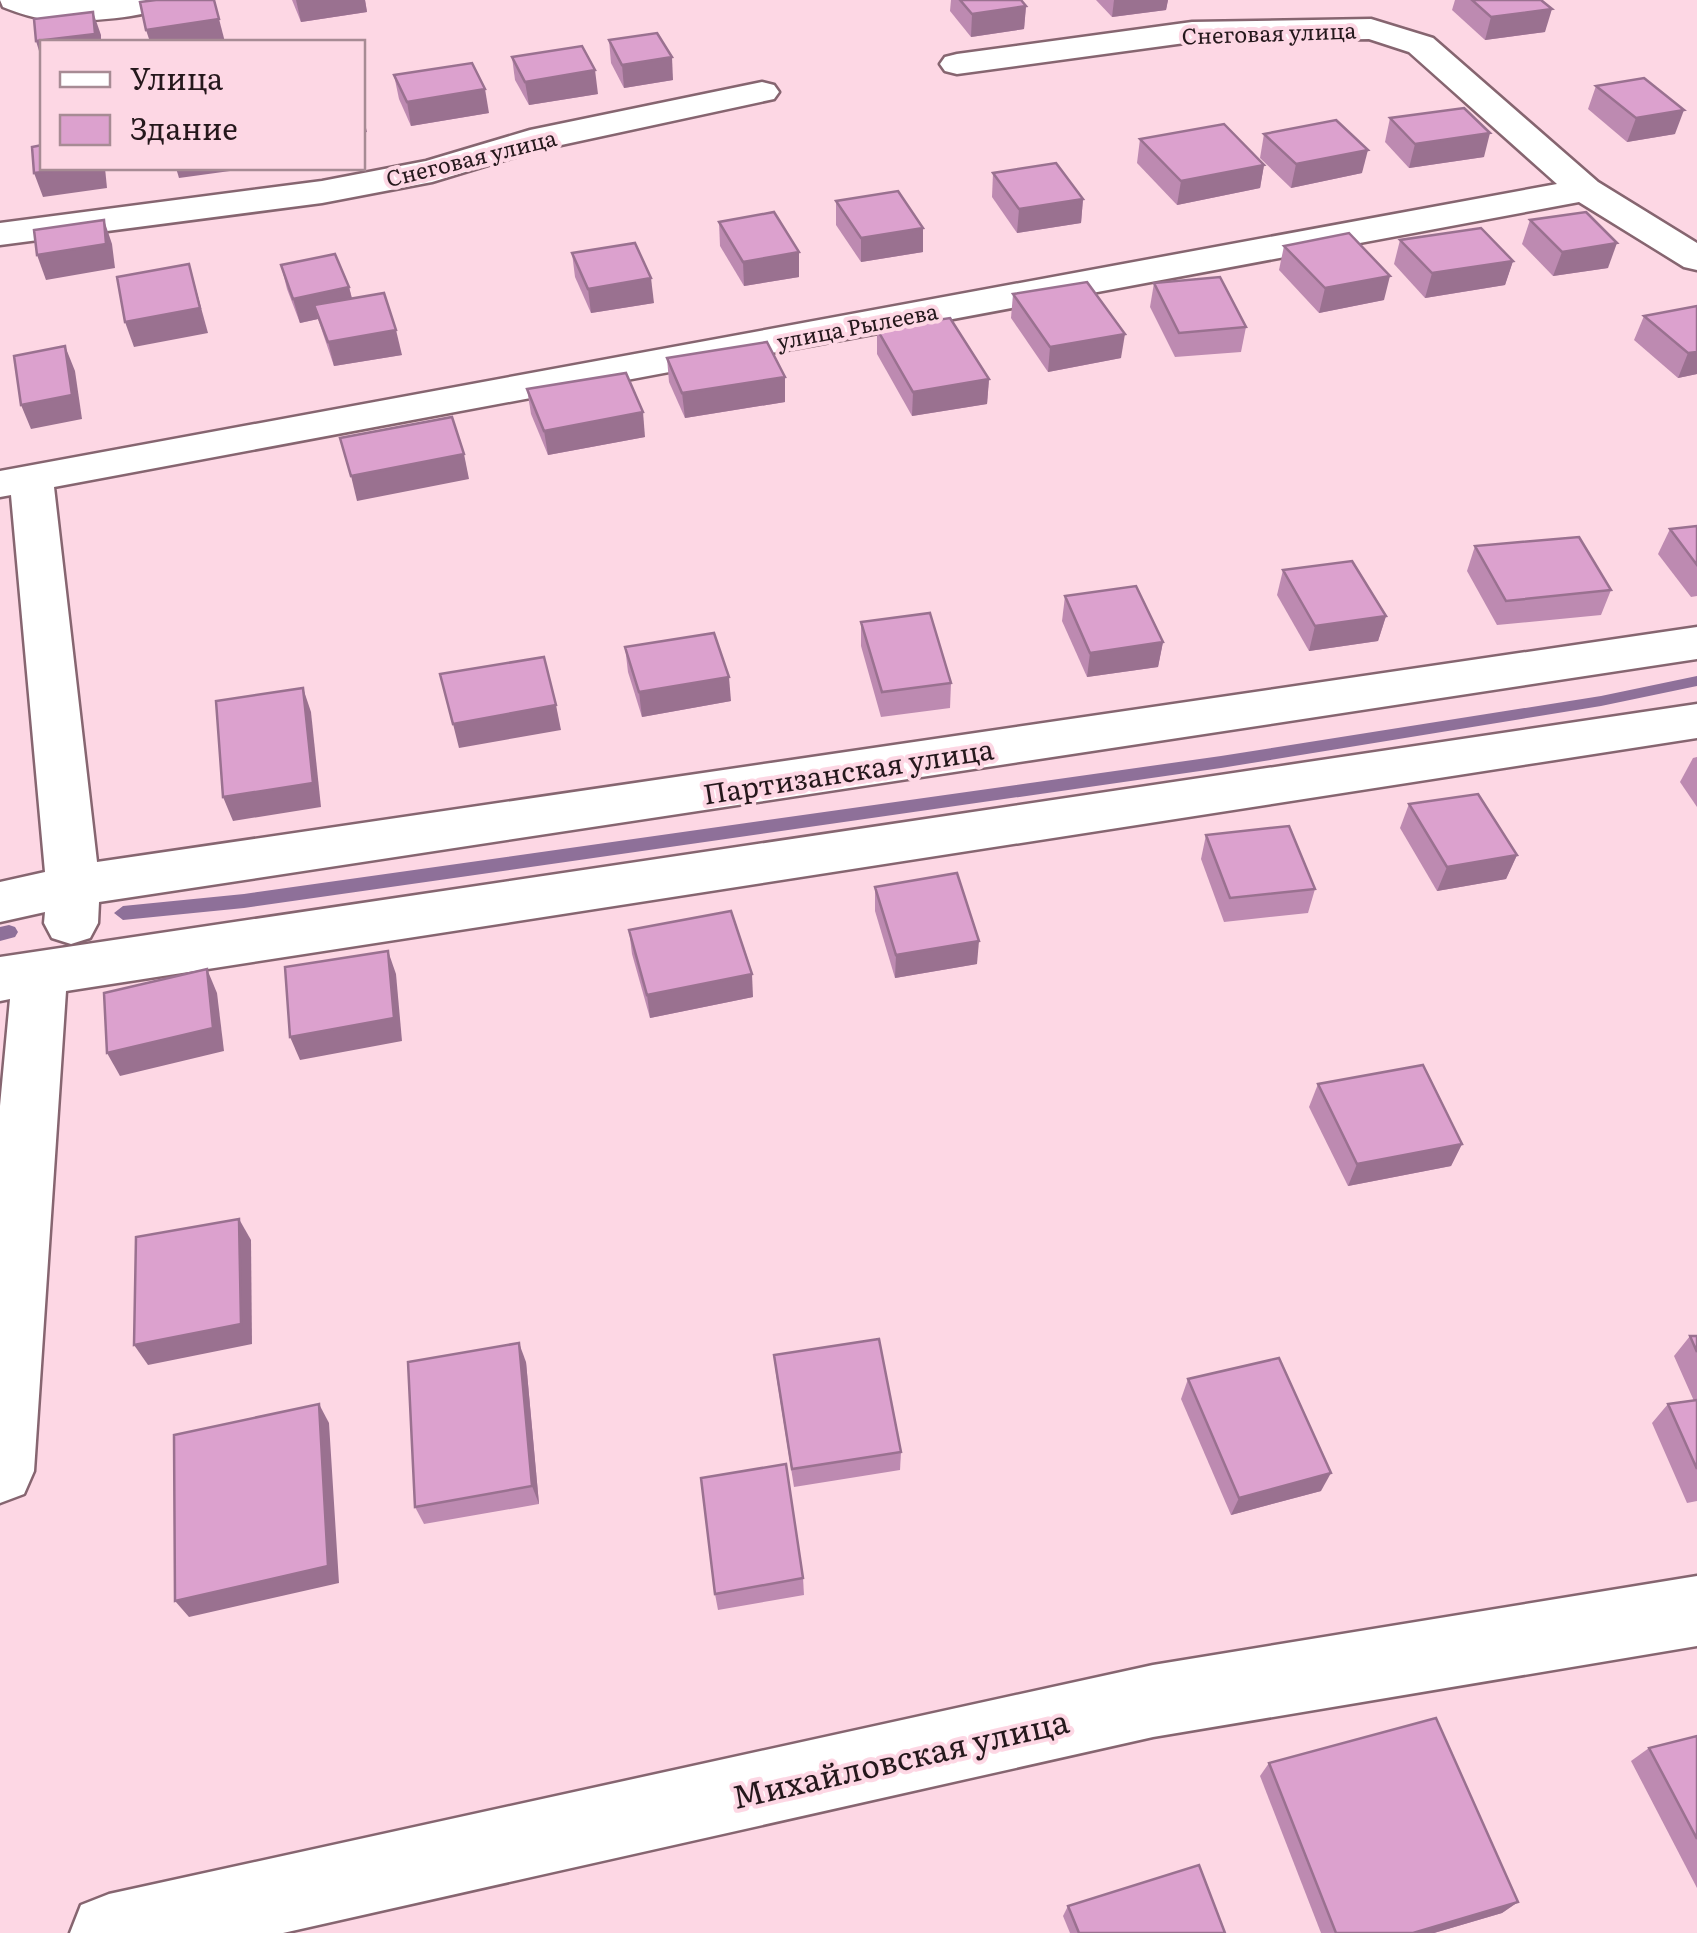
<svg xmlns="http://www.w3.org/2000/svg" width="1697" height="1933" font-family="Literata,serif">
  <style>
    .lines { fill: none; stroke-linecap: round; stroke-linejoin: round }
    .stream { fill: #8e7099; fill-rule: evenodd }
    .minor-casing { stroke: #866570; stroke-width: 5 }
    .minor { fill: #fff; fill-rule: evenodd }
    .wall { fill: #bd8ab1 }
    .shaded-wall { fill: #9a7190 }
    .building { fill: #dca1ce; stroke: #9a7190; stroke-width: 2.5 }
    .labels { text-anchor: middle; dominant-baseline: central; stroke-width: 8; stroke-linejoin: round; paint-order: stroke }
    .far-street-label { font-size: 22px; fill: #25181c; stroke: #fdd7e4 }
    .street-label { font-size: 28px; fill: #25181c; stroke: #fdd7e4 }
    .near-street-label { font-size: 32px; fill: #25181c; stroke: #fdd7e4 }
  </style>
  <rect width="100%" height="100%" fill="#fdd7e4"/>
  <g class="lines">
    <g class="stream">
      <path d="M1697,676V686L1601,706L1221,768L244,908L123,920L114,913L123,906L244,894L1221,756L1601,696Z"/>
      <path d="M9,925L15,927L18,932L15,937L0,941V927Z"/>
    </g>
    <g class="minor-casing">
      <g id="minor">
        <path d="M0,0H176C163,18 73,23 50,20C33,18 18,13 3,7Z"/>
        <path d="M1371,19L1433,38L1598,182L1697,243V270L1684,267L1579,202L54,487L97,862L1697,627V659L99,902L98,923L90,938L71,944L52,938L44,923L45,912L0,922V882L45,872L11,495L0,497V471L1557,184L1409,52L1369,39L1192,42L957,74L945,71L940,64L945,57L957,54L1192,22Z"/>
        <path d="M762,82L774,85L779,92L774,99L538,150L432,182L322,203L0,245V223L322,181L426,161L530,130Z"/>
        <path d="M1697,704V738L66,991L34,1471L24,1494L0,1503V1106L10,999L0,1001V957Z"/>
        <path d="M1697,1576V1646L1153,1737L283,1933H70L81,1905L109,1894L1153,1665Z"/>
      </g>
    </g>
    <use href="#minor" class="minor"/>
  </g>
  <g class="wall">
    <path d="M292,0H365L367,12L301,22Z"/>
    <path d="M951,0H1021L1026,6L1024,29L971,37L950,11Z"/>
    <path d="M1096,0H1168L1166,10L1112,17Z"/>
    <path d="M1455,0H1541L1545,32L1485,40L1452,10Z"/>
    <path d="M609,40L673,80L624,88L611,63Z"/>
    <path d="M512,57L598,94L529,105L515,80Z"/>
    <path d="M394,75L489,113L411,126L399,99Z"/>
    <path d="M1596,86L1675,134L1627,142L1588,109Z"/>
    <path d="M1390,118L1484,157L1409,168L1385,142Z"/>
    <path d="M1264,134L1362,173L1291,188L1260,158Z"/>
    <path d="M1140,139L1264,165L1260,188L1177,205L1137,163Z"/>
    <path d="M993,173L1083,199L1081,223L1017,233L992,197Z"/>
    <path d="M836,201L923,252L861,262L836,225Z"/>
    <path d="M1530,220L1608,268L1553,276L1522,244Z"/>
    <path d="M719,222L799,252V277L744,286L720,246Z"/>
    <path d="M1400,240L1513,261L1505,285L1425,298L1394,264Z"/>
    <path d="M1284,246L1384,300L1319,313L1279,270Z"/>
    <path d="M572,253L654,303L591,313L575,277Z"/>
    <path d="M281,265L349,287L352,298L402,355L334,366L318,319L300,323L287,289Z"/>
    <path d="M1154,283L1246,327L1241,352L1175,357L1150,307Z"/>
    <path d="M1013,294L1121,358L1048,372L1011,318Z"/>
    <path d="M1697,306V374L1678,378L1634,340L1644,316Z"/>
    <path d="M877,329L989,379L987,404L912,416L877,354Z"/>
    <path d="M667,358L785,377V402L685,418L669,382Z"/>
    <path d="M527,389L645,437L548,455L531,414Z"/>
    <path d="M1697,526V596L1691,597L1658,554L1670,529Z"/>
    <path d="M1475,546L1611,590L1601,615L1497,625L1467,571Z"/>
    <path d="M1283,570L1386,616L1378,641L1309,651L1277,595Z"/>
    <path d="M1065,596L1163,642L1158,667L1087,677L1062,621Z"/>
    <path d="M861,622L951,683L950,708L881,717L861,646Z"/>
    <path d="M625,647L731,701L642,717L628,672Z"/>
    <path d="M1697,757V807L1680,782L1693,758Z"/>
    <path d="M1409,804L1517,855L1506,879L1437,891L1400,828Z"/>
    <path d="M1206,835L1315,889L1308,913L1224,922L1201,859Z"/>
    <path d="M875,887L977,964L895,978L875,911Z"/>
    <path d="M629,930L753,997L650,1018L632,954Z"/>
    <path d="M1318,1084L1462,1144L1451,1166L1348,1186L1309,1107Z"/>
    <path d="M1690,1336H1697V1501L1687,1503L1652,1423L1668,1404L1694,1401L1674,1356Z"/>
    <path d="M774,1355L901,1452L900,1470L794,1487L776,1374Z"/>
    <path d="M526,1362L539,1504L424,1524L415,1507Z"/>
    <path d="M1188,1379L1321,1491L1231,1515L1181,1399Z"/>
    <path d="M803,1578L804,1595L718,1610L715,1594Z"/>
    <path d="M1697,1736V1888L1631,1761L1649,1748Z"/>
    <path d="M1269,1763L1518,1902L1502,1913L1434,1933H1321L1260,1776Z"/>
    <path d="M1068,1906L1225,1933H1070L1063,1916Z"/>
  </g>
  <g class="shaded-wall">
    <path d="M296,0H365L367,12L301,22Z"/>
    <path d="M1114,0H1168L1166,10L1112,17Z"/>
    <path d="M1026,6L1024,29L971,37L972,14Z"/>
    <path d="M1552,9L1545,32L1485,40L1491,17Z"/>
    <path d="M93,12L101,35V42H42V61L36,41Z"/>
    <path d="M219,19L225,42H150L146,30Z"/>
    <path d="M672,57L673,80L624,88L622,65Z"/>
    <path d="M595,70L598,94L529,105L525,82Z"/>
    <path d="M485,89L489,113L411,126L407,102Z"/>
    <path d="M1684,110L1675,134L1627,142L1636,118Z"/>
    <path d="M362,112L367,132L362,133Z"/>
    <path d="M1490,133L1484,157L1409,168L1415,144Z"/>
    <path d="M1368,150L1362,173L1291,188L1296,164Z"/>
    <path d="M1264,165L1260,188L1177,205L1181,181Z"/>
    <path d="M74,168H105L107,188L43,197L34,173Z"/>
    <path d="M176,168H252L179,178Z"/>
    <path d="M1083,199L1081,223L1017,233L1019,209Z"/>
    <path d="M104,220L112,244L115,268L46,280L37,255Z"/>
    <path d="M923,228V252L861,262V238Z"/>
    <path d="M1617,243L1608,268L1553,276L1562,252Z"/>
    <path d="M799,252V277L744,286L743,262Z"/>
    <path d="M1513,261L1505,285L1425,298L1432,273Z"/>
    <path d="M189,264L208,333L134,347L125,322Z"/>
    <path d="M1390,276L1384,300L1319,313L1325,288Z"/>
    <path d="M651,278L654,303L591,313L588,289Z"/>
    <path d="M349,287L355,312L314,305L318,319L300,323L293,299Z"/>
    <path d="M396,330L402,355L334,366L328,342Z"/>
    <path d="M1125,334L1121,358L1048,372L1050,347Z"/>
    <path d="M65,346L75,371L82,419L31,429L21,405Z"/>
    <path d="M1697,352V374L1678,378L1688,353Z"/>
    <path d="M785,377V402L685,418L682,393Z"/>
    <path d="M989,379L987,404L912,416L913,392Z"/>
    <path d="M643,412L645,437L548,455L544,431Z"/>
    <path d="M464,454L469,479L357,501L351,476Z"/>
    <path d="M1386,616L1378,641L1309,651L1315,626Z"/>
    <path d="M1163,642L1158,667L1087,677L1090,653Z"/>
    <path d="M729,677L731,701L642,717L639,692Z"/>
    <path d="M303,688L311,712L321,807L233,821L223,797Z"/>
    <path d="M556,705L561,730L459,748L453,724Z"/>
    <path d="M1517,855L1506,879L1437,891L1447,867Z"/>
    <path d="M979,941L977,964L895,978L896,955Z"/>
    <path d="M388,951L396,974L402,1041L300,1060L290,1037Z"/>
    <path d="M207,969L217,993L224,1051L120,1076L107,1053Z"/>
    <path d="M752,974L753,997L650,1018L647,995Z"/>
    <path d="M1462,1144L1451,1166L1348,1186L1357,1164Z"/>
    <path d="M239,1219L251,1240L252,1344L148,1365L134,1345Z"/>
    <path d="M519,1343L526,1362L539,1504L532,1486Z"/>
    <path d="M319,1404L329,1423L339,1583L189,1617L175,1601Z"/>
    <path d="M1331,1473L1321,1491L1231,1515L1239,1498Z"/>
    <path d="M1518,1902L1502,1913L1434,1933H1413Z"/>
  </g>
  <g class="building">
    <path d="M156,0H214L219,19L146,30L140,2Z"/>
    <path d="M960,0H1021L1026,6L972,14Z"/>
    <path d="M1472,0H1541L1552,9L1491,17Z"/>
    <path d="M93,12L95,34L36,41L34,19Z"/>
    <path d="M657,33L672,57L622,65L609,40Z"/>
    <path d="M582,46L595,70L525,82L512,57Z"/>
    <path d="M472,63L485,89L407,102L394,75Z"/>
    <path d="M1644,78L1684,110L1636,118L1596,86Z"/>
    <path d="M1464,108L1490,133L1415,144L1390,118Z"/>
    <path d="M1336,120L1368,150L1296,164L1264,134Z"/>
    <path d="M1224,124L1264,165L1181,181L1140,139Z"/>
    <path d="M42,145V168H74L34,173L32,147Z"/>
    <path d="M1056,163L1083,199L1019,209L993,173Z"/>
    <path d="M898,191L923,228L861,238L836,201Z"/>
    <path d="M774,212L799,252L743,262L719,222Z"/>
    <path d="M1586,212L1617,243L1562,252L1530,220Z"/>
    <path d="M104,220L106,244L37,255L34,230Z"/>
    <path d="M1481,228L1513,261L1432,273L1400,240Z"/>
    <path d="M1349,233L1390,276L1325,288L1284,246Z"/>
    <path d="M635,243L651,278L588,289L572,253Z"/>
    <path d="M335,254L349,287L293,299L281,265Z"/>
    <path d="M189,264L200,308L125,322L117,277Z"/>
    <path d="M1220,277L1246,327L1179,333L1154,283Z"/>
    <path d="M1087,282L1125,334L1050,347L1013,294Z"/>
    <path d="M384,293L396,330L328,342L314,305Z"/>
    <path d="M1697,306V352L1688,353L1644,316Z"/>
    <path d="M950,318L989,379L913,392L877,329Z"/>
    <path d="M767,342L785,377L682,393L667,358Z"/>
    <path d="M65,346L72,395L21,405L14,356Z"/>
    <path d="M626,373L643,412L544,431L527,389Z"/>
    <path d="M452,417L464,454L351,476L340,438Z"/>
    <path d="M1697,526V565L1670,529Z"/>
    <path d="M1579,537L1611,590L1506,601L1475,546Z"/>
    <path d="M1352,561L1386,616L1315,626L1283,570Z"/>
    <path d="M1136,586L1163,642L1090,653L1065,596Z"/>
    <path d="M930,613L951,683L882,692L861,622Z"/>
    <path d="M714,633L729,677L639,692L625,647Z"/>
    <path d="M544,657L556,705L453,724L440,674Z"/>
    <path d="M303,688L313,783L223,797L216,701Z"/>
    <path d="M1478,794L1517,855L1447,867L1409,804Z"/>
    <path d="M1289,826L1315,889L1230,898L1206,835Z"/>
    <path d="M957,873L979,941L896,955L875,887Z"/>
    <path d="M731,911L752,974L647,995L629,930Z"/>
    <path d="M388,951L394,1018L290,1037L285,967Z"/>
    <path d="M207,969L213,1028L107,1053L104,993Z"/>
    <path d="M1423,1065L1462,1144L1357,1164L1318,1084Z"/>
    <path d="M239,1219L241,1324L134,1345L136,1237Z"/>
    <path d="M1690,1336H1697V1352Z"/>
    <path d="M879,1339L901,1452L792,1469L774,1355Z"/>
    <path d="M519,1343L532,1486L415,1507L408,1362Z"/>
    <path d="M1279,1358L1331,1473L1239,1498L1188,1379Z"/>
    <path d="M1697,1400V1469L1668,1404Z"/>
    <path d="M319,1404L328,1566L175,1601L174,1435Z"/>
    <path d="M786,1464L803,1578L715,1594L701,1478Z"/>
    <path d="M1436,1718L1518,1902L1413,1933H1336L1269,1763Z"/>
    <path d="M1697,1736V1839L1649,1748Z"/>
    <path d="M1199,1865L1225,1933H1079L1068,1906Z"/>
  </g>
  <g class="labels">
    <g class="far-street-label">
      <text transform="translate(1269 32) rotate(-2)">Снеговая улица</text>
      <text transform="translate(471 157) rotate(-14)">Снеговая улица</text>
      <text transform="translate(857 325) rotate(-11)">улица Рылеева</text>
    </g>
    <g class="street-label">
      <text transform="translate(848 770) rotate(-9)">Партизанская улица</text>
    </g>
    <g class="near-street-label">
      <text transform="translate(900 1757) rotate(-13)">Михайловская улица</text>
    </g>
  </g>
  <rect x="40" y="40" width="325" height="130" fill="#fdd7e4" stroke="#a78b94" stroke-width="2.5"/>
  <rect x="60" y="72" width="50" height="15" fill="#ffffff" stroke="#a78b94" stroke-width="2.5"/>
  <text x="130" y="90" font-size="30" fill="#25181c">Улица</text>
  <rect x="60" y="115" width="50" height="30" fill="#dca1ce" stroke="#a78b94" stroke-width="2.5"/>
  <text x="130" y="140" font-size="30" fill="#25181c">Здание</text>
</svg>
